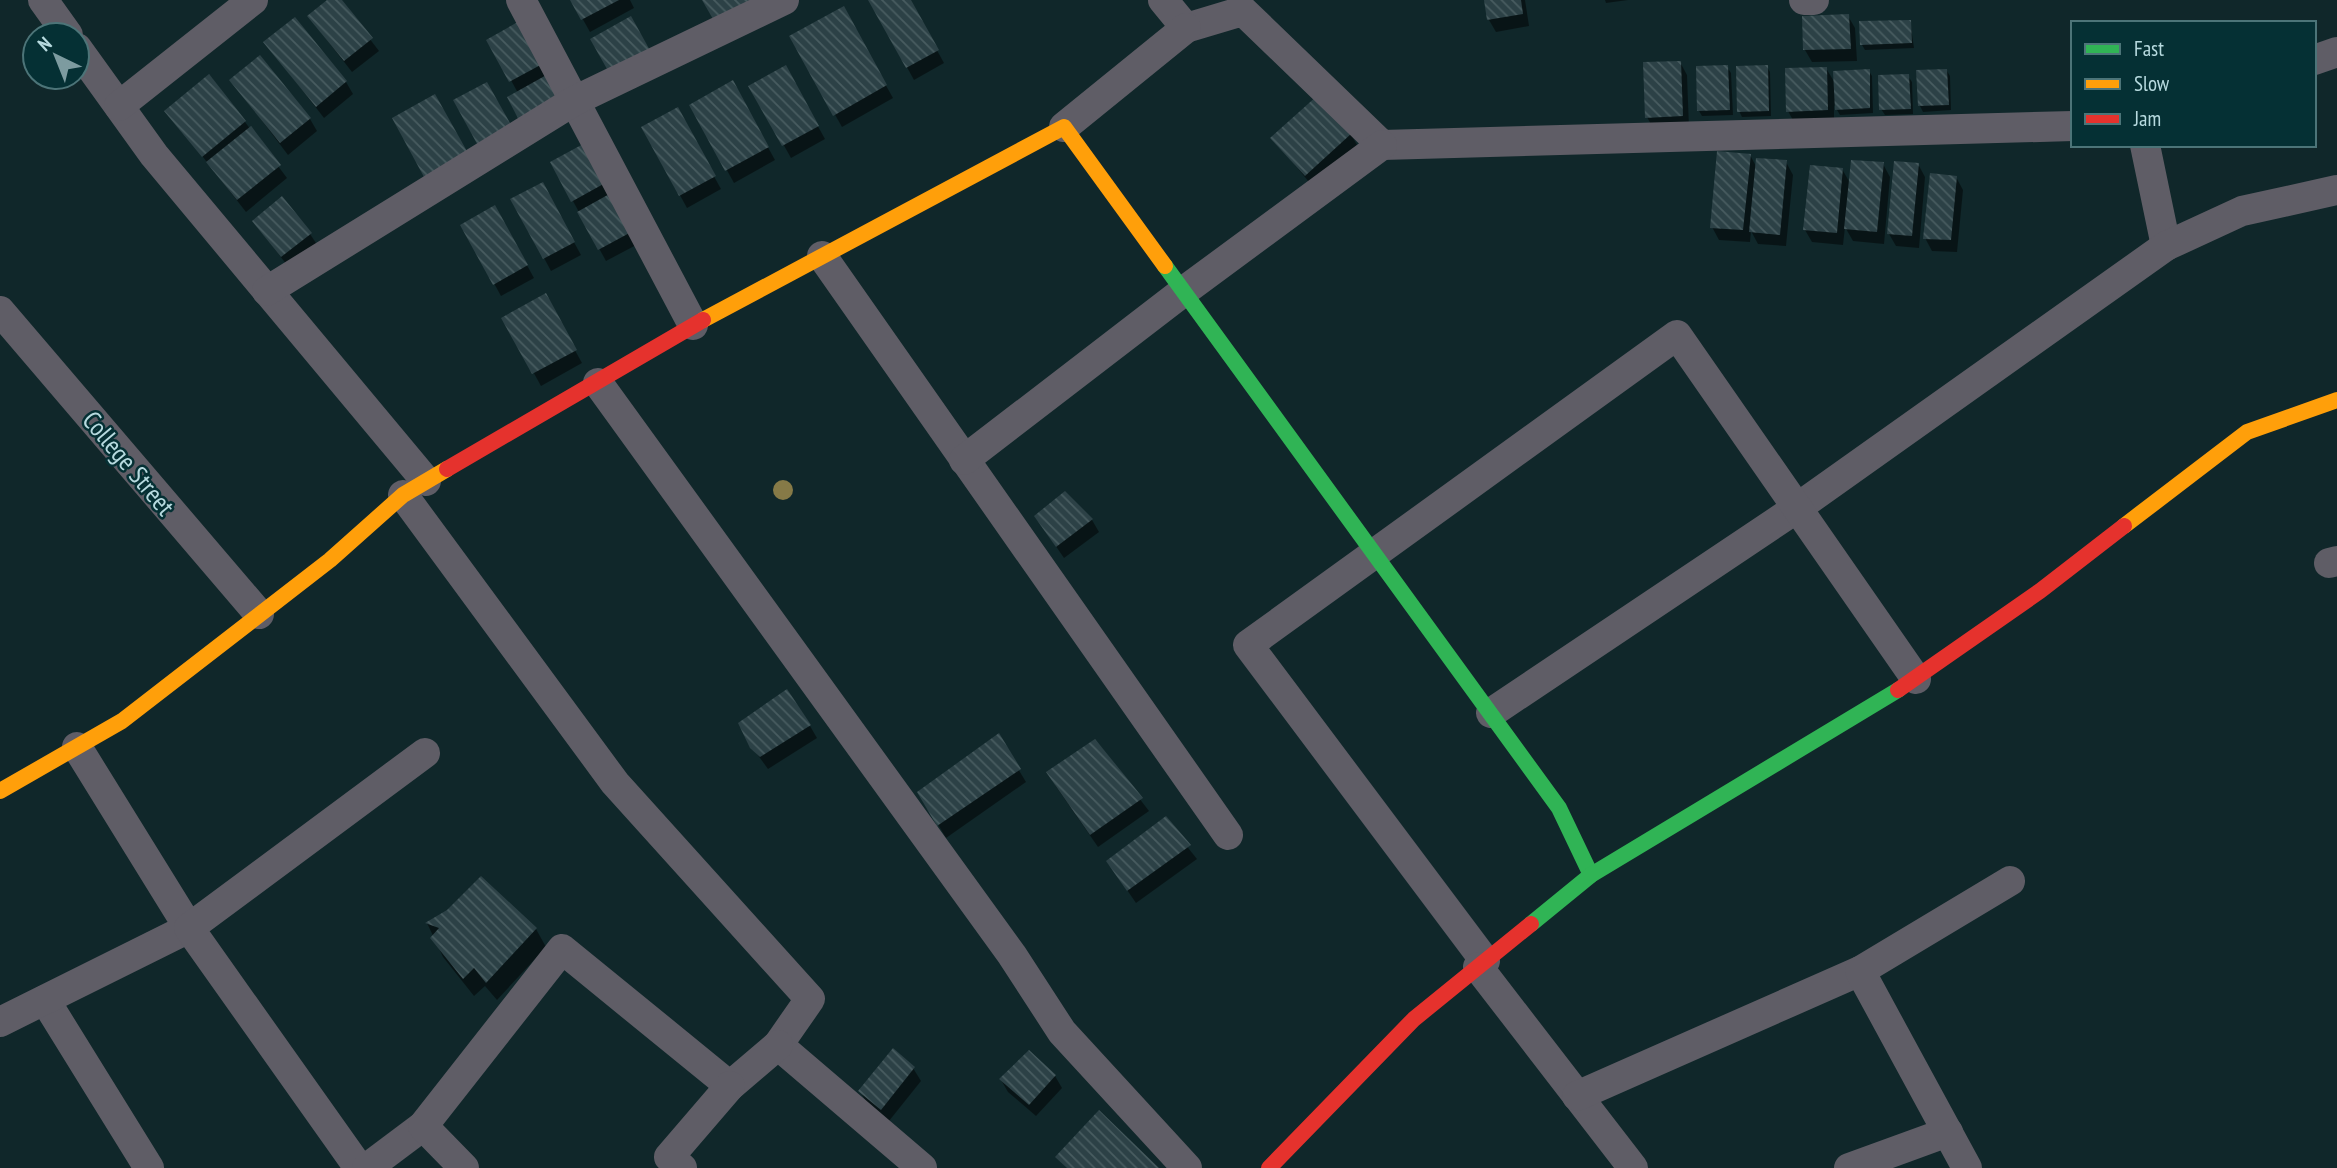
<svg xmlns="http://www.w3.org/2000/svg" width="2337" height="1168" font-family="'PT Sans Narrow',sans-serif">
  <style>
    .shadow { fill: #0007 }
    .building { fill: url(#building-back-hatch) }
    .lines { fill: none; stroke-linecap: round; stroke-linejoin: round }
    .street { stroke: #5f5d66; stroke-width: 30 }
    .fast { stroke: #30b455; stroke-width: 16 }
    .slow { stroke: #ff9f0a; stroke-width: 16 }
    .jam { stroke: #e5322d; stroke-width: 16 }
    .tree { fill: #867a47 }
    .labels { text-anchor: middle; dominant-baseline: central; stroke-width: 5; stroke-linejoin: round; paint-order: stroke }
    .street-label { font-size: 26px; fill: #b7dadf; stroke: #053034 }
  </style>
  <defs>
    <pattern id="building-back-hatch" width="6" height="6" patternUnits="userSpaceOnUse" patternTransform="scale(1.75)"><rect width="6" height="6" fill="#2c4146"/><path d="M-1 5l2 2M0 0l6 6M5-1l2 2" fill="none" stroke="#485c60"/></pattern>
  </defs>
  <rect width="100%" height="100%" fill="#10272a"/>
  <g class="shadow">
    <path d="M329,0H340L379,51L352,72L309,17Z"/>
    <path d="M572,0H630L634,8L590,32Z"/>
    <path d="M870,0H909L944,63L914,80Z"/>
    <path d="M1485,0H1525L1529,26L1496,32L1489,20Z"/>
    <path d="M1605,0H1628L1606,3Z"/>
    <path d="M843,9L893,98L842,127L791,37Z"/>
    <path d="M1848,16L1855,28L1857,61L1812,62L1805,50Z"/>
    <path d="M1910,21L1914,48L1865,50L1862,45Z"/>
    <path d="M522,22L551,75L518,93L489,40Z"/>
    <path d="M266,43L346,82L353,94L324,118Z"/>
    <path d="M1680,62L1687,75L1689,128L1654,130L1647,117Z"/>
    <path d="M785,67L825,139L791,158L751,87Z"/>
    <path d="M1727,67L1731,73L1733,115L1702,116L1699,111Z"/>
    <path d="M1767,67L1770,72L1771,116L1742,117L1739,111Z"/>
    <path d="M1826,68L1836,85L1869,71L1872,76L1873,113L1840,115L1834,105V122L1795,124L1788,111Z"/>
    <path d="M1947,71L1950,76L1951,110L1923,112L1920,106Z"/>
    <path d="M1908,76L1912,82L1913,114L1885,115L1881,109Z"/>
    <path d="M231,80L310,119L317,131L288,155Z"/>
    <path d="M732,82L775,160L734,183L691,105Z"/>
    <path d="M677,110L721,189L687,208L643,128Z"/>
    <path d="M167,111L245,122L287,178L246,212Z"/>
    <path d="M1351,134L1358,147L1313,187L1273,138Z"/>
    <path d="M584,145L640,243L606,261L552,163Z"/>
    <path d="M1750,155L1757,168L1786,162L1793,175L1786,246L1758,244L1751,231L1750,242L1719,240L1712,227Z"/>
    <path d="M1883,164L1890,177L1884,244L1853,241L1845,227L1843,245L1812,242L1805,230L1842,169L1850,183Z"/>
    <path d="M1918,164L1925,177L1919,248L1896,246L1889,234Z"/>
    <path d="M1956,177L1963,190L1957,252L1932,251L1925,238Z"/>
    <path d="M542,184L581,255L551,271L513,200Z"/>
    <path d="M495,207L534,278L501,296L462,225Z"/>
    <path d="M254,222L310,234L318,246L290,269Z"/>
    <path d="M545,296L582,363L541,386L504,319Z"/>
    <path d="M1065,494L1092,520L1099,532L1064,558L1044,529Z"/>
    <path d="M810,726L817,738L768,769L752,747Z"/>
    <path d="M998,736L1026,782L946,838L919,792Z"/>
    <path d="M1095,741L1149,811L1098,847L1055,785Z"/>
    <path d="M1165,819L1197,859L1136,903L1116,874Z"/>
    <path d="M427,923L536,929L546,947L497,1000L485,986L474,996L443,957Z"/>
    <path d="M913,1068L921,1081L889,1121L867,1103L860,1091Z"/>
    <path d="M1055,1076L1062,1088L1036,1116L1008,1092L1001,1080Z"/>
  </g>
  <g class="building">
    <path d="M327,0H342L373,38L344,61L307,16Z"/>
    <path d="M570,0H619L581,20Z"/>
    <path d="M702,0H754L717,26Z"/>
    <path d="M868,0H911L939,50L906,68Z"/>
    <path d="M1484,0H1521L1523,14L1487,20Z"/>
    <path d="M844,6L887,85L833,116L789,36Z"/>
    <path d="M1849,14L1851,49L1803,50L1802,16Z"/>
    <path d="M631,16L652,54L611,76L590,39Z"/>
    <path d="M295,17L347,81L316,107L263,42Z"/>
    <path d="M523,19L546,62L509,82L486,40Z"/>
    <path d="M1911,20L1912,43L1860,45L1859,21Z"/>
    <path d="M260,55L311,118L280,143L229,80Z"/>
    <path d="M1681,61L1683,116L1645,118L1643,62Z"/>
    <path d="M786,65L819,126L782,146L748,86Z"/>
    <path d="M1728,65L1730,110L1697,111L1696,66Z"/>
    <path d="M1768,65L1769,111L1737,112L1736,66Z"/>
    <path d="M1827,67L1828,110L1786,112L1785,68Z"/>
    <path d="M1870,69V108L1835,110L1833,71Z"/>
    <path d="M1947,69L1949,105L1918,106L1916,70Z"/>
    <path d="M550,73L566,102L522,126L507,97Z"/>
    <path d="M209,74L246,121L202,157L164,111Z"/>
    <path d="M1909,74L1911,109L1879,110L1878,75Z"/>
    <path d="M733,80L769,147L725,171L689,105Z"/>
    <path d="M487,82L515,132L481,151L453,100Z"/>
    <path d="M435,94L468,153L424,177L392,118Z"/>
    <path d="M1318,95L1352,133L1305,176L1270,138Z"/>
    <path d="M678,107L716,176L679,196L641,127Z"/>
    <path d="M251,126L281,165L237,200L206,162Z"/>
    <path d="M585,143L607,182L571,202L550,162Z"/>
    <path d="M1717,151L1751,154L1743,230L1710,228Z"/>
    <path d="M1756,158L1787,160L1780,235L1749,232Z"/>
    <path d="M1851,160L1884,162L1877,232L1844,229Z"/>
    <path d="M1894,161L1919,163L1912,236L1887,234Z"/>
    <path d="M1810,165L1843,168L1837,233L1803,230Z"/>
    <path d="M1930,173L1957,176L1951,240L1923,239Z"/>
    <path d="M543,182L575,242L543,259L510,199Z"/>
    <path d="M613,192L635,230L598,250L577,212Z"/>
    <path d="M282,196L312,233L281,257L252,221Z"/>
    <path d="M495,205L528,265L493,285L460,225Z"/>
    <path d="M546,293L577,350L532,374L501,318Z"/>
    <path d="M1065,491L1093,519L1056,547L1034,516Z"/>
    <path d="M787,689L811,725L760,757L750,748L738,723Z"/>
    <path d="M999,733L1021,769L937,826L917,792Z"/>
    <path d="M1095,739L1143,798L1090,835L1046,772Z"/>
    <path d="M1166,816L1191,845L1127,891L1106,861Z"/>
    <path d="M481,876L537,928L486,983L474,968L463,979L430,938L439,928L425,923L447,910Z"/>
    <path d="M893,1048L915,1067L881,1110L858,1091Z"/>
    <path d="M1029,1050L1056,1075L1029,1105L999,1079Z"/>
    <path d="M1099,1110L1159,1168H1067L1055,1157Z"/>
  </g>
  <g class="lines">
    <g class="street">
      <path d="M43,0L68,35"/>
      <path d="M521,0L693,325"/>
      <path d="M1163,0L1186,28L1243,11L1382,145L2073,126"/>
      <path d="M1804,0H1814"/>
      <path d="M77,48L154,155L426,481"/>
      <path d="M2314,60L2337,52"/>
      <path d="M119,106L253,0"/>
      <path d="M1064,127L1186,28"/>
      <path d="M2145,145L2166,246"/>
      <path d="M822,256L1228,835"/>
      <path d="M267,291L574,101L784,0"/>
      <path d="M0,311L259,614"/>
      <path d="M598,383L1012,955L1062,1032L1187,1168"/>
      <path d="M964,460L1184,291L1382,145"/>
      <path d="M403,495L615,783L810,999L778,1045L922,1168"/>
      <path d="M2329,563L2337,561"/>
      <path d="M1491,713L1797,508L2166,246L2242,211L2337,190"/>
      <path d="M1485,961L1248,645L1677,335L1916,679"/>
      <path d="M1478,967L1633,1168"/>
      <path d="M45,1000L149,1168"/>
      <path d="M0,1022L189,928L77,747"/>
      <path d="M1577,1096L1860,971"/>
      <path d="M359,1168L189,928L425,753"/>
      <path d="M367,1168L423,1126"/>
      <path d="M464,1168L423,1126L562,949L730,1086L778,1045"/>
      <path d="M682,1168L669,1157L730,1086"/>
      <path d="M1849,1168L1948,1132"/>
      <path d="M1967,1168L1860,971L2010,881"/>
    </g>
    <g class="fast">
      <path d="M1165,266L1559,808L1591,875"/>
      <path d="M1531,924L1591,875L1898,690"/>
    </g>
    <g class="slow">
      <path d="M703,320L1064,127L1165,266"/>
      <path d="M2124,526L2247,432L2337,400"/>
      <path d="M0,791L122,721L330,560L403,495L447,469"/>
    </g>
    <g class="jam">
      <path d="M447,469L703,320"/>
      <path d="M1898,690L2040,591L2124,526"/>
      <path d="M1269,1168L1414,1019L1531,924"/>
    </g>
  </g>
  <circle class="tree" cx="783" cy="490" r="10"/>
  <g class="labels">
    <g class="street-label">
      <text transform="translate(129 463) rotate(50)">College Street</text>
    </g>
  </g>
  <rect x="2071" y="21" width="245" height="126" fill="#053034" stroke="#4c7478" stroke-width="2"/>
  <rect x="2085" y="44" width="35" height="10" fill="#30b455" stroke="#4c7478" stroke-width="2"/>
  <text x="2134" y="56" font-size="21" fill="#b7dadf">Fast</text>
  <rect x="2085" y="79" width="35" height="10" fill="#ff9f0a" stroke="#4c7478" stroke-width="2"/>
  <text x="2134" y="91" font-size="21" fill="#b7dadf">Slow</text>
  <rect x="2085" y="114" width="35" height="10" fill="#e5322d" stroke="#4c7478" stroke-width="2"/>
  <text x="2134" y="126" font-size="21" fill="#b7dadf">Jam</text>
  <g transform="translate(56 56) rotate(317)"><circle r="33" fill="#053034" stroke="#4c7478" stroke-width="2"/>
  <path d="M0-5L12 26L0 18L-12 26Z" fill="#7d9ba0"/>
  <text y="-10" font-size="19" font-weight="bold" text-anchor="middle" fill="#b7dadf">N</text>
  </g>
</svg>
